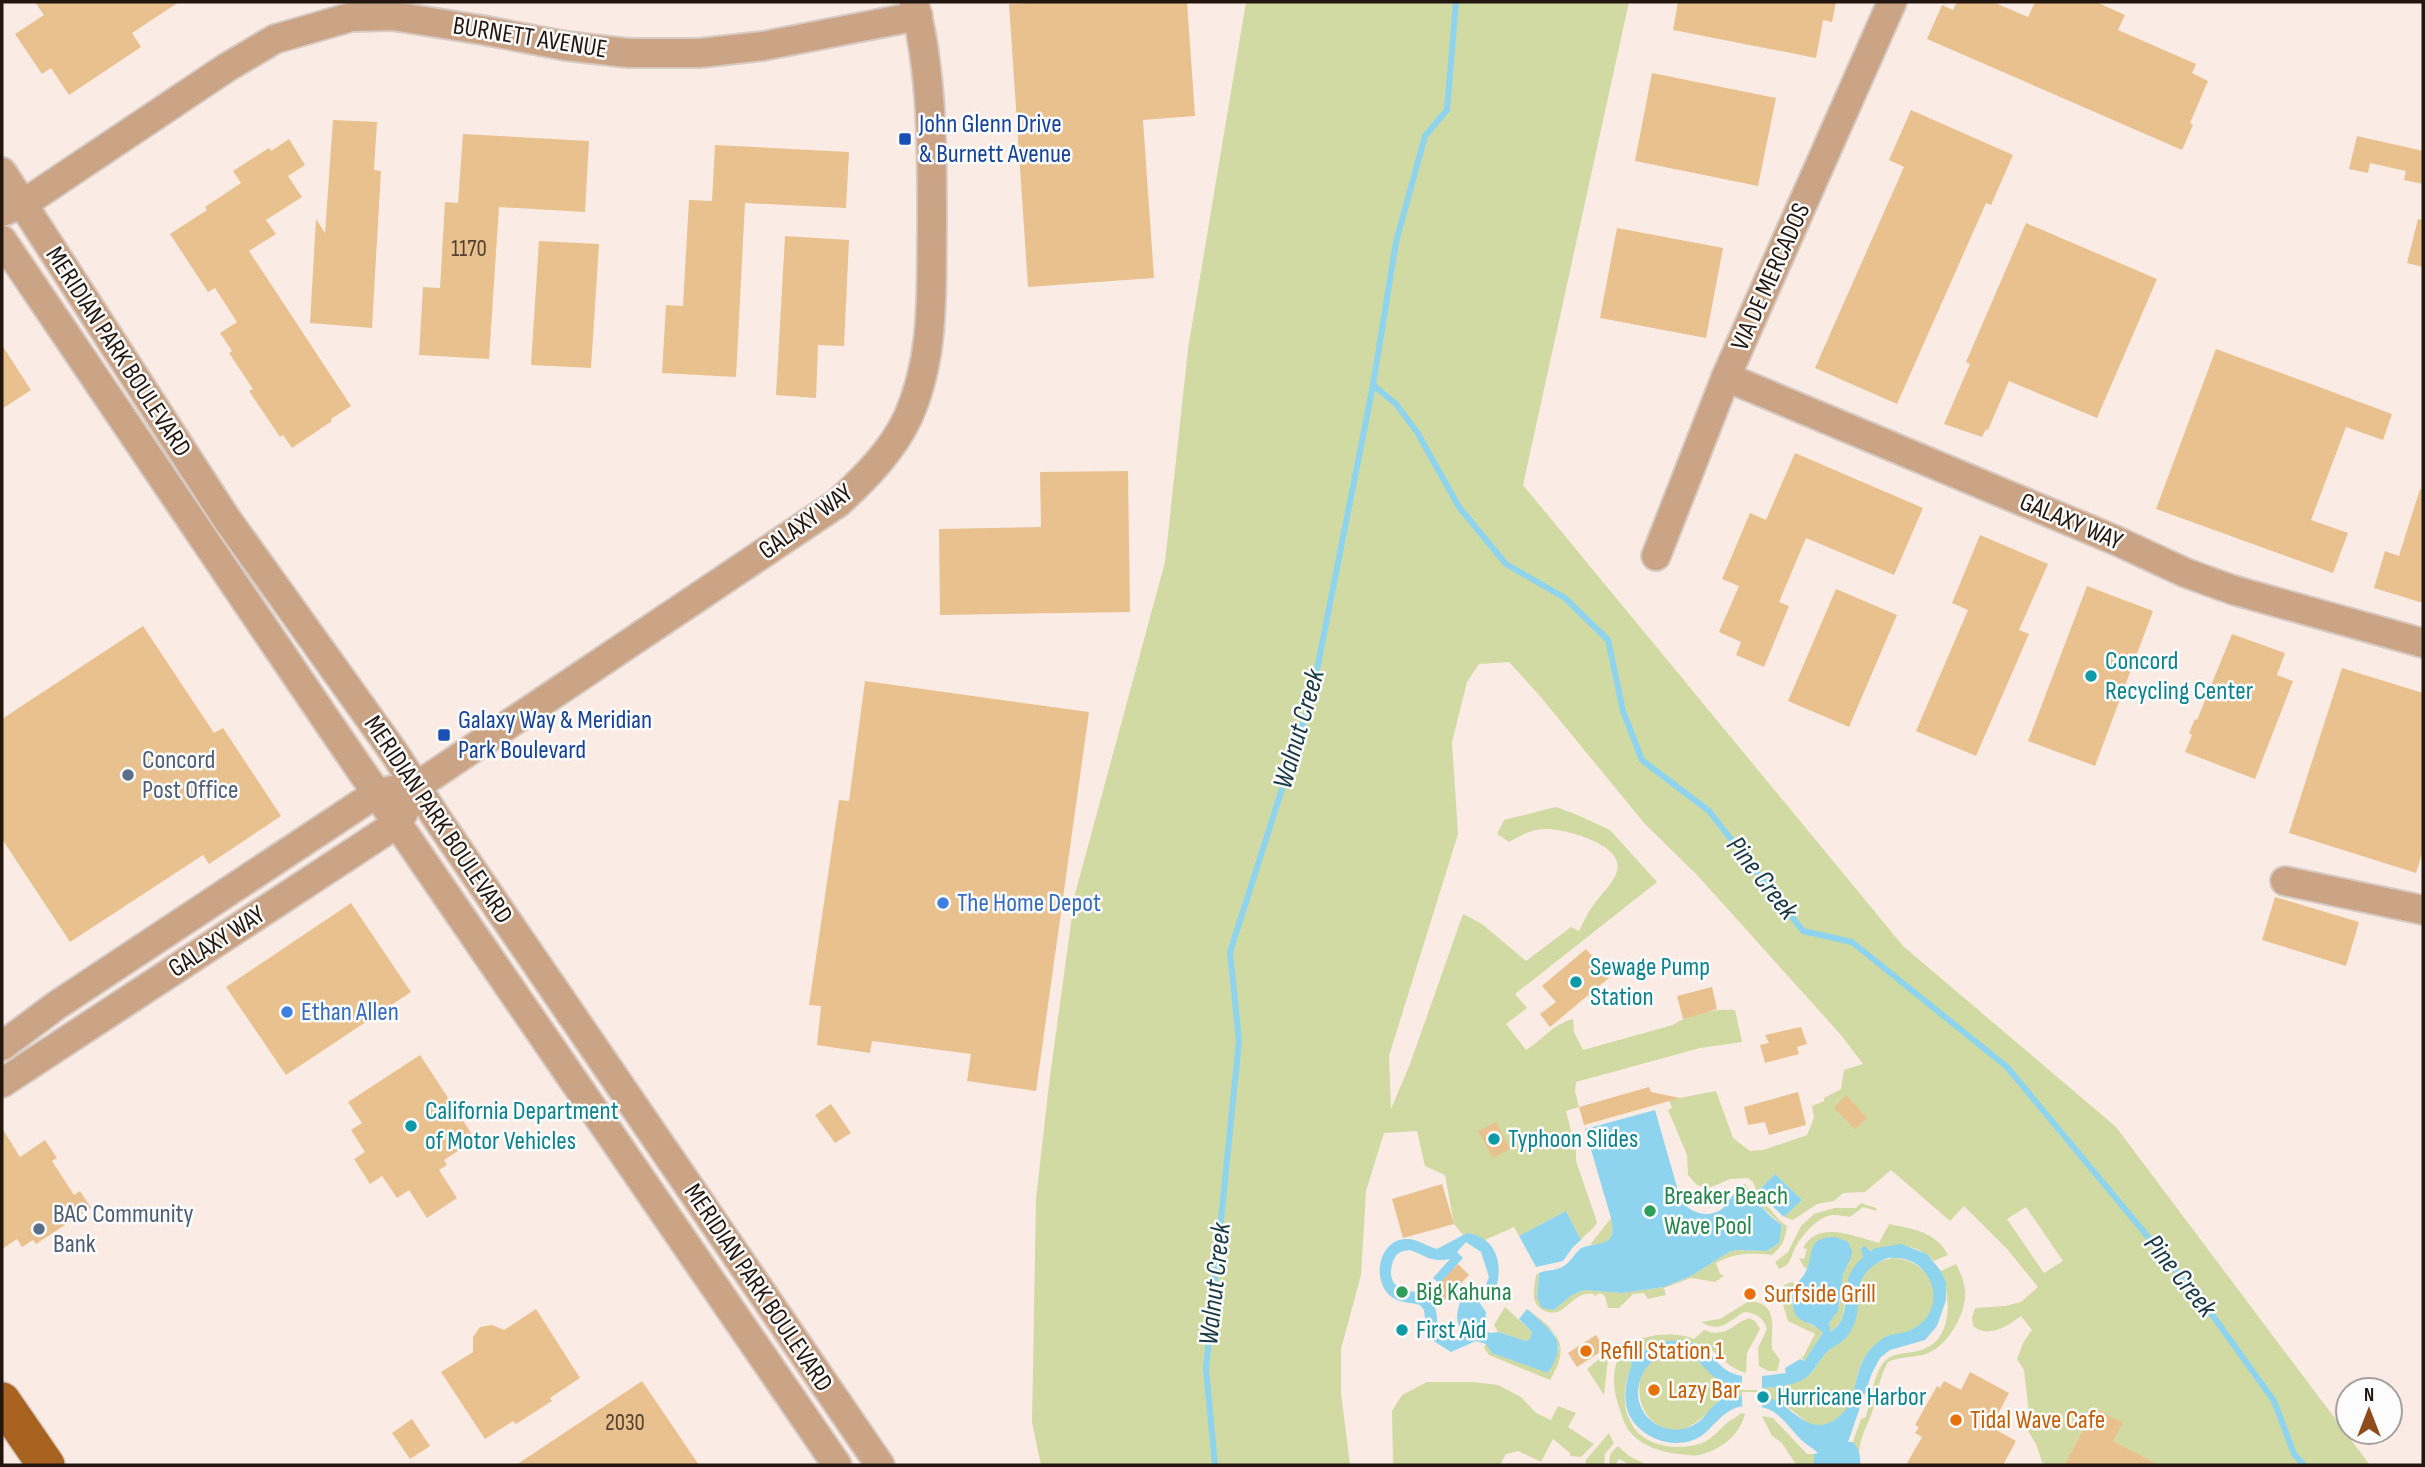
<svg xmlns="http://www.w3.org/2000/svg" width="2425" height="1467" font-family="'Sofia Sans Condensed',sans-serif">
  <style>
    .green { fill: #d1daa2; fill-rule: evenodd }
    .water { fill: #8ed4ee; fill-rule: evenodd }
    .pier { fill: #faece5 }
    .lines { fill: none; stroke-linecap: round; stroke-linejoin: round }
    .stream { stroke: #8ed4ee; stroke-width: 6 }
    .building { fill: #e9c18f }
    .minor-casing { stroke: #d7cac3; stroke-width: 32 }
    .major-casing { stroke: #d7cac3; stroke-width: 40 }
    .minor { stroke: #cba486; stroke-width: 28 }
    .major { stroke: #a86320; stroke-width: 37 }
    .transit-dot { fill: #1a4fb4; stroke: #fcfcfc; stroke-width: 2.5 }
    .culture-dot { fill: #0f9aa8; stroke: #fcfcfc; stroke-width: 2.5 }
    .service-dot { fill: #5c6f8a; stroke: #fcfcfc; stroke-width: 2.5 }
    .shop-dot { fill: #3f7fe0; stroke: #fcfcfc; stroke-width: 2.5 }
    .leisure-dot { fill: #2e9e5b; stroke: #fcfcfc; stroke-width: 2.5 }
    .food-dot { fill: #e8710a; stroke: #fcfcfc; stroke-width: 2.5 }
    .labels { text-anchor: middle; dominant-baseline: central; stroke-width: 5; stroke-linejoin: round; paint-order: stroke }
    .number-label { font-size: 23px; fill: #54412f }
    .street-label { font-size: 26px; fill: #22160f; stroke: #fcfcfc }
    .transit-label { font-size: 26px; fill: #164399; stroke: #fcfcfc; text-anchor: start }
    .culture-label { font-size: 26px; fill: #0d838f; stroke: #fcfcfc; text-anchor: start }
    .service-label { font-size: 26px; fill: #4e5e75; stroke: #fcfcfc; text-anchor: start }
    .shop-label { font-size: 26px; fill: #366cbe; stroke: #fcfcfc; text-anchor: start }
    .leisure-label { font-size: 26px; fill: #27864d; stroke: #fcfcfc; text-anchor: start }
    .food-label { font-size: 26px; fill: #c56008; stroke: #fcfcfc; text-anchor: start }
    .water-label { font-size: 28px; font-style: italic; fill: #183944; stroke: #fcfcfc }
  </style>
  <rect width="100%" height="100%" fill="#faece5"/>
  <g class="green">
    <path d="M1246,2H1629L1523,485L1903,946L2116,1127L2370,1465H2140L2144,1458L2113,1441L2095,1408L2064,1465H2046L2042,1462L2036,1444L2027,1429L2029,1413L2025,1380L2024,1370L2017,1359L2023,1343L2032,1330L2021,1316C2007,1326 1989,1339 1973,1326L1972,1318L1975,1308L2005,1306L2021,1302L2038,1287L2007,1249L1964,1206L1950,1221L1891,1170L1865,1192L1843,1193L1834,1201L1817,1204L1793,1220L1784,1217L1802,1200L1775,1174L1757,1192L1753,1182L1748,1178L1730,1179L1709,1188L1697,1185L1688,1175L1687,1155L1668,1110L1672,1108L1669,1100L1716,1091L1733,1138L1750,1151L1763,1150L1807,1135L1814,1118L1812,1106L1824,1101V1098L1841,1089L1844,1070L1863,1064L1841,1035L1697,875L1645,824L1539,695L1509,662L1479,664L1467,682L1452,742L1458,834L1389,1056L1391,1109L1410,1064L1463,914L1482,924L1526,961L1571,927L1579,931C1583,923 1587,914 1592,907C1599,896 1614,883 1617,871C1625,844 1563,828 1544,829C1531,829 1520,836 1509,842L1497,834L1504,820L1556,807L1575,814L1610,830L1657,882L1515,994L1527,1008L1506,1024L1526,1050C1545,1038 1550,1026 1573,1019L1574,1032L1583,1050L1673,1025C1691,1013 1714,1009 1735,1010L1742,1042L1700,1048L1576,1082L1575,1091L1579,1107L1566,1111L1576,1151V1161L1597,1222C1594,1230 1586,1233 1581,1240L1566,1211L1519,1236L1514,1227L1485,1240L1467,1233L1463,1235L1454,1224L1445,1175L1425,1166L1417,1131L1384,1133L1366,1191L1361,1275L1341,1349V1393L1350,1465H1041L1032,1423L1036,1199L1049,1084L1075,894L1165,562L1188,349ZM2026,1207L2063,1261L2044,1273L2007,1219Z"/>
    <path d="M1745,1184C1751,1194 1757,1198 1766,1205C1774,1212 1777,1220 1787,1226C1785,1239 1783,1246 1772,1255C1750,1253 1736,1252 1716,1263L1720,1274L1724,1276L1715,1282L1691,1278L1664,1288L1666,1295L1648,1299L1644,1293L1633,1294L1619,1308H1608L1605,1296L1600,1293L1595,1296L1593,1294C1577,1292 1572,1304 1560,1311C1549,1316 1536,1309 1534,1298C1533,1291 1535,1282 1536,1275L1539,1273L1537,1297L1554,1310L1572,1295L1584,1290L1622,1293L1664,1287L1691,1276L1729,1252L1737,1250L1767,1251L1779,1243L1782,1225L1746,1193L1738,1191L1739,1186Z"/>
    <path d="M1861,1203L1876,1208L1877,1211L1863,1207L1850,1217C1845,1216 1838,1215 1833,1215C1817,1216 1798,1239 1793,1253C1790,1261 1788,1266 1779,1269L1775,1262L1788,1252L1801,1226L1814,1214L1834,1208H1856Z"/>
    <path d="M1611,1218L1613,1227L1611,1238L1603,1244L1590,1245Z"/>
    <path d="M1889,1224C1913,1229 1937,1232 1948,1255L1934,1261C1906,1234 1892,1256 1861,1249L1864,1256C1858,1266 1851,1276 1847,1286C1841,1303 1850,1318 1831,1332L1829,1323C1832,1318 1837,1314 1838,1308C1844,1291 1837,1280 1849,1263L1810,1264L1808,1269L1804,1267L1799,1258L1804,1259L1807,1249L1803,1248C1818,1219 1856,1237 1879,1243Z"/>
    <path d="M1893,1258C1916,1258 1938,1278 1934,1302C1931,1318 1917,1331 1901,1334C1896,1335 1891,1334 1886,1337C1879,1341 1871,1348 1866,1355C1851,1375 1859,1411 1830,1423C1807,1431 1803,1416 1788,1408C1778,1404 1752,1396 1742,1395C1710,1394 1695,1447 1658,1425C1626,1406 1637,1345 1676,1358L1675,1352C1701,1354 1710,1380 1735,1386C1753,1391 1795,1388 1809,1375C1816,1369 1819,1360 1826,1353C1832,1347 1841,1344 1847,1336C1853,1327 1855,1311 1858,1300H1862C1855,1277 1870,1262 1893,1258Z"/>
    <path d="M1956,1264C1961,1273 1964,1281 1965,1291C1967,1313 1948,1346 1926,1354C1914,1358 1900,1356 1888,1362C1880,1376 1877,1393 1873,1409C1868,1426 1861,1433 1859,1452L1853,1442L1861,1419L1866,1417C1870,1402 1875,1370 1885,1361C1897,1350 1913,1355 1926,1348C1954,1335 1950,1294 1941,1271Z"/>
    <path d="M1792,1282L1796,1284C1783,1306 1801,1322 1821,1329L1823,1333L1804,1361L1800,1356L1803,1357L1815,1334L1788,1321L1780,1295L1784,1285Z"/>
    <path d="M1749,1301C1781,1303 1770,1331 1772,1349L1780,1360L1777,1371H1768L1759,1366L1758,1348L1767,1329C1763,1317 1756,1313 1744,1312C1729,1321 1720,1334 1701,1322L1720,1319Z"/>
    <path d="M1505,1307L1532,1332L1530,1339L1526,1341L1498,1332L1494,1325Z"/>
    <path d="M1525,1307C1554,1330 1574,1341 1550,1380L1489,1355L1484,1348L1486,1344L1559,1350L1555,1334Z"/>
    <path d="M1749,1318L1755,1321L1760,1329L1747,1353L1746,1373C1726,1367 1721,1355 1706,1347C1696,1342 1680,1340 1669,1341C1625,1343 1610,1411 1642,1436C1649,1442 1658,1444 1666,1446C1679,1448 1697,1447 1708,1440C1715,1435 1721,1428 1728,1422C1732,1419 1737,1417 1741,1413L1745,1414C1740,1433 1726,1445 1709,1452C1692,1458 1694,1455 1678,1454C1660,1452 1642,1446 1630,1432C1624,1424 1622,1416 1619,1407C1607,1371 1615,1341 1657,1335C1671,1334 1681,1334 1694,1339L1704,1330C1726,1339 1732,1324 1749,1318Z"/>
    <path d="M1605,1354L1608,1359L1604,1395L1587,1369Z"/>
    <path d="M1427,1382H1473L1498,1385L1521,1397L1536,1413L1551,1420L1558,1406L1576,1413L1568,1427L1594,1444L1581,1457L1570,1456V1453L1553,1439L1541,1462L1518,1451L1506,1454L1500,1465H1393L1392,1411L1402,1395Z"/>
    <path d="M1762,1416L1773,1418L1807,1454H1814V1465H1798L1795,1463L1782,1443L1772,1436Z"/>
    <path d="M1609,1433L1614,1443L1605,1454L1604,1465H1587L1585,1461Z"/>
    <path d="M1618,1446L1629,1456L1647,1465H1630L1619,1459L1615,1465H1610C1608,1456 1611,1452 1618,1446Z"/>
  </g>
  <g class="water">
    <path d="M1655,1110L1681,1201C1691,1213 1708,1219 1722,1209C1730,1202 1732,1191 1742,1191C1758,1200 1767,1216 1782,1225L1779,1243L1767,1251L1737,1250L1729,1252L1691,1276L1664,1287L1622,1293L1584,1290L1572,1295L1554,1310L1542,1308L1537,1297L1539,1273C1546,1270 1550,1271 1557,1269C1569,1266 1573,1255 1581,1248C1600,1241 1618,1248 1611,1218L1585,1129Z"/>
    <path d="M1775,1174L1802,1200L1784,1217L1757,1192Z"/>
    <path d="M1566,1211L1581,1240L1573,1247L1563,1261L1536,1267L1519,1236Z"/>
    <path d="M1467,1233C1499,1237 1505,1270 1493,1295L1479,1302L1486,1312L1485,1331L1491,1333L1498,1332L1526,1341L1530,1339L1532,1332L1519,1319L1527,1309C1552,1332 1570,1339 1548,1373L1492,1353L1486,1344L1476,1341L1451,1352L1432,1340L1427,1335L1424,1310L1420,1305C1410,1302 1398,1303 1389,1295C1372,1278 1379,1241 1405,1239C1417,1238 1426,1246 1437,1249ZM1466,1242L1481,1252L1489,1277L1485,1287L1470,1294L1456,1280L1460,1275L1453,1269L1463,1258L1457,1252ZM1409,1250C1427,1255 1428,1263 1450,1259L1433,1278L1460,1302C1456,1315 1455,1323 1465,1334C1455,1340 1449,1340 1439,1334C1436,1324 1439,1311 1432,1302C1421,1286 1392,1297 1391,1273C1391,1268 1392,1262 1395,1257C1398,1252 1403,1251 1409,1250Z"/>
    <path d="M1836,1237L1848,1242L1852,1251L1851,1258L1843,1274L1838,1311L1829,1323L1831,1332C1850,1319 1843,1298 1848,1280C1850,1270 1857,1263 1863,1257L1861,1248L1865,1246L1870,1251L1876,1248L1901,1244L1927,1254L1941,1271L1946,1283V1300L1937,1326L1925,1340L1890,1350L1880,1358L1872,1373L1848,1442H1853C1859,1449 1861,1456 1860,1465H1814V1454L1818,1453C1814,1449 1810,1447 1805,1443C1791,1432 1780,1409 1760,1407C1751,1406 1742,1405 1733,1409C1722,1414 1714,1425 1705,1433C1685,1450 1653,1444 1636,1425C1620,1407 1625,1384 1632,1364L1627,1357L1631,1351L1638,1356C1658,1339 1686,1333 1708,1352C1716,1359 1721,1369 1732,1373C1748,1380 1770,1375 1786,1373L1785,1368L1800,1359L1804,1361L1823,1333C1808,1315 1789,1330 1793,1289C1797,1282 1803,1278 1806,1271C1815,1254 1805,1237 1836,1237ZM1888,1258C1900,1257 1913,1259 1922,1269C1941,1289 1936,1318 1911,1330C1902,1334 1894,1333 1885,1337C1878,1341 1870,1349 1866,1355C1852,1376 1858,1407 1833,1421C1804,1437 1790,1400 1763,1396C1752,1394 1737,1395 1726,1398C1715,1401 1709,1411 1702,1419C1688,1432 1668,1433 1653,1422C1643,1415 1637,1402 1638,1390C1640,1372 1649,1360 1666,1355L1667,1359L1676,1358L1675,1352C1700,1355 1698,1364 1714,1377C1733,1391 1787,1392 1807,1377C1815,1370 1819,1360 1827,1352C1831,1348 1836,1346 1840,1343C1854,1333 1858,1316 1858,1300H1863V1289H1859C1862,1272 1873,1264 1888,1258Z"/>
  </g>
  <g class="pier">
    <path d="M1762,1375V1390H1742V1376Z"/>
    <path d="M1742,1392H1762V1407L1742,1406Z"/>
  </g>
  <g class="lines">
    <g class="stream">
      <path d="M1373,385L1396,404L1417,432L1459,507L1506,564L1565,598L1608,640L1623,711L1642,760L1709,811L1803,931L1852,942L2007,1067L2208,1309L2274,1401L2294,1454L2304,1465"/>
      <path d="M1215,1465L1206,1369L1239,1041L1230,952L1312,695L1373,385L1396,242L1425,136L1447,110L1456,2"/>
    </g>
  </g>
  <g class="building">
    <path d="M35,2H179L132,33L141,47L69,95L51,68L42,74L15,34L44,15Z"/>
    <path d="M1046,2H1187L1195,116L1143,120L1154,278L1028,287L1009,4Z"/>
    <path d="M1678,2H1836L1832,22L1823,20L1816,58L1673,30Z"/>
    <path d="M1957,2H1993L2028,17L2035,2H2096L2125,15L2118,30L2196,64L2192,73L2208,81L2190,123L2193,125L2182,150L1927,39L1942,5L1953,10Z"/>
    <path d="M1652,73L1776,98L1758,186L1635,161Z"/>
    <path d="M1911,110L2013,155L1991,205L1986,203L1897,404L1815,368L1904,167L1889,160Z"/>
    <path d="M333,120L377,122L374,170L381,171L372,328L310,323L316,219L325,233Z"/>
    <path d="M463,134L589,141L585,212L499,207L489,359L419,355L423,287L440,288L445,202L458,203Z"/>
    <path d="M2357,136L2423,151V184L2404,180L2406,171L2370,163L2368,173L2349,169Z"/>
    <path d="M289,139L305,165L288,176L302,197L266,220L276,234L249,251L351,406L331,419L332,421L292,448L283,435L280,437L249,391L253,389L229,353L232,351L220,333L237,322L215,288L208,292L170,234L207,210L205,207L241,183L233,171L269,148L271,151Z"/>
    <path d="M715,145L849,152L846,208L745,203L736,377L662,373L666,305L683,306L689,200L712,201Z"/>
    <path d="M2418,219L2423,220V267L2407,263Z"/>
    <path d="M2026,223L2157,279L2097,418L2009,381L1988,430L1986,429L1982,437L1944,424L1970,364L1966,362Z"/>
    <path d="M1617,228L1723,248L1706,338L1600,318Z"/>
    <path d="M785,236L849,240L844,346L818,345L816,398L776,395Z"/>
    <path d="M539,241L599,244L591,368L531,365Z"/>
    <path d="M2,345L31,390L2,409Z"/>
    <path d="M2216,349L2392,414L2383,440L2346,427L2311,520L2348,533L2333,573L2156,509Z"/>
    <path d="M1795,453L1923,508L1894,575L1806,538L1779,602L1789,606L1764,667L1736,655L1741,642L1719,632L1739,586L1722,579L1750,513L1766,520Z"/>
    <path d="M1128,471L1130,612L940,615L939,529L1041,527L1040,472Z"/>
    <path d="M2420,489L2423,490V603L2374,588L2385,551L2399,556Z"/>
    <path d="M1980,535L2048,564L2019,630L2029,634L1976,756L1916,731L1968,610L1952,603Z"/>
    <path d="M2087,586L2153,611L2095,766L2028,741Z"/>
    <path d="M1836,589L1897,615L1849,727L1788,701Z"/>
    <path d="M143,626L214,733L223,728L281,816L209,864L203,855L70,942L2,839V719Z"/>
    <path d="M2232,634L2285,653L2277,675L2293,681L2255,779L2185,752L2192,735L2189,733L2195,719L2197,720Z"/>
    <path d="M2342,668L2423,693V850L2416,873L2289,833Z"/>
    <path d="M865,681L1089,712L1036,1091L967,1081L971,1054L872,1041L870,1053L817,1045L821,1006L809,1005L839,800L849,801Z"/>
    <path d="M2275,897L2359,922L2346,966L2262,940Z"/>
    <path d="M351,903L411,992L286,1075L226,987Z"/>
    <path d="M1586,949L1610,977L1550,1027L1540,1014L1556,1002L1542,986Z"/>
    <path d="M1712,987L1717,1009L1683,1019L1677,996Z"/>
    <path d="M1801,1027L1807,1044L1797,1047L1799,1054L1765,1063L1760,1045L1769,1043L1765,1035Z"/>
    <path d="M420,1055L473,1136L469,1138L472,1142L444,1160L447,1165L439,1170L457,1198L427,1218L409,1190L397,1198L382,1176L370,1184L354,1159L365,1152L351,1130L362,1123L348,1102Z"/>
    <path d="M1649,1087L1651,1092L1680,1098L1584,1125L1579,1107Z"/>
    <path d="M1798,1092L1806,1125L1769,1135L1765,1122L1748,1125L1744,1107Z"/>
    <path d="M1846,1095L1867,1118L1855,1129L1834,1108Z"/>
    <path d="M831,1104L851,1133L835,1143L815,1115Z"/>
    <path d="M1496,1122L1510,1149L1493,1158L1478,1131Z"/>
    <path d="M2,1128L20,1157L45,1140L57,1158L52,1161L74,1195L80,1191L91,1208L36,1244L33,1240L22,1247L17,1239L2,1249Z"/>
    <path d="M1442,1184L1454,1224L1403,1238L1392,1199Z"/>
    <path d="M1458,1264L1469,1275L1442,1303L1431,1292Z"/>
    <path d="M536,1309L580,1378L550,1398L552,1401L516,1424L513,1421L485,1439L441,1372L473,1352V1337L480,1327L492,1325L504,1330Z"/>
    <path d="M1596,1335L1605,1349L1577,1367L1568,1353Z"/>
    <path d="M1970,1372L2009,1393L1991,1427L2016,1441L2003,1465H1906L1922,1437L1915,1433L1919,1427L1915,1425L1937,1386L1940,1388L1944,1381L1961,1390Z"/>
    <path d="M642,1381L699,1465H516Z"/>
    <path d="M2095,1408L2123,1423L2113,1441L2159,1465H2064Z"/>
    <path d="M412,1419L430,1446L410,1459L392,1433Z"/>
  </g>
  <g class="lines">
    <g class="minor-casing">
      <g id="minor">
        <path d="M2,172L226,518L393,751L440,823L880,1465"/>
        <path d="M2,212L23,204L226,68L275,39L351,17L393,16L482,30L566,46L628,53H700L763,46L918,16"/>
        <path d="M2,240L325,718L837,1465"/>
        <path d="M1726,377L2117,541L2186,573L2233,590L2423,643"/>
        <path d="M1656,556L1726,377L1892,2"/>
        <path d="M2285,881L2423,910"/>
        <path d="M2,1046L57,1005L377,793L393,790"/>
        <path d="M2,1083L398,823L417,786L838,503C865,478 893,450 908,417C935,357 931,293 932,229C932,152 933,76 914,2"/>
      </g>
    </g>
    <g class="major-casing">
      <path id="major" d="M2,1401L46,1465"/>
    </g>
    <use href="#minor" class="minor"/>
    <use href="#major" class="major"/>
  </g>
  <g class="transit-dot">
    <rect x="898" y="132" width="14" height="14" rx="3.5"/>
    <rect x="437" y="728" width="14" height="14" rx="3.5"/>
  </g>
  <g class="culture-dot">
    <circle cx="2091" cy="676" r="7"/>
    <circle cx="1576" cy="982" r="7"/>
    <circle cx="411" cy="1126" r="7"/>
    <circle cx="1494" cy="1139" r="7"/>
    <circle cx="1402" cy="1330" r="7"/>
    <circle cx="1763" cy="1397" r="7"/>
  </g>
  <g class="service-dot">
    <circle cx="128" cy="775" r="7"/>
    <circle cx="39" cy="1229" r="7"/>
  </g>
  <g class="shop-dot">
    <circle cx="943" cy="903" r="7"/>
    <circle cx="287" cy="1012" r="7"/>
  </g>
  <g class="leisure-dot">
    <circle cx="1650" cy="1211" r="7"/>
    <circle cx="1402" cy="1292" r="7"/>
  </g>
  <g class="food-dot">
    <circle cx="1750" cy="1294" r="7"/>
    <circle cx="1586" cy="1351" r="7"/>
    <circle cx="1654" cy="1390" r="7"/>
    <circle cx="1956" cy="1420" r="7"/>
  </g>
  <g class="labels">
    <g class="number-label">
      <text x="469" y="249">1170</text>
      <text x="625" y="1423">2030</text>
    </g>
    <g class="street-label">
      <text transform="translate(530 38) rotate(9)">BURNETT AVENUE</text>
      <text transform="translate(1771 277) rotate(-66)">VIA DE MERCADOS</text>
      <text transform="translate(118 352) rotate(57)">MERIDIAN PARK BOULEVARD</text>
      <text transform="translate(806 522) rotate(-36)">GALAXY WAY</text>
      <text transform="translate(2071 522) rotate(23)">GALAXY WAY</text>
      <text transform="translate(438 820) rotate(56)">MERIDIAN PARK BOULEVARD</text>
      <text transform="translate(217 942) rotate(-33)">GALAXY WAY</text>
      <text transform="translate(758 1288) rotate(56)">MERIDIAN PARK BOULEVARD</text>
    </g>
    <g class="transit-label">
      <text x="919" y="124">John Glenn Drive<tspan x="919" dy="30">&amp; Burnett Avenue</tspan></text>
      <text x="458" y="720">Galaxy Way &amp; Meridian<tspan x="458" dy="30">Park Boulevard</tspan></text>
    </g>
    <g class="culture-label">
      <text x="2105" y="661">Concord<tspan x="2105" dy="30">Recycling Center</tspan></text>
      <text x="1590" y="967">Sewage Pump<tspan x="1590" dy="30">Station</tspan></text>
      <text x="425" y="1111">California Department<tspan x="425" dy="30">of Motor Vehicles</tspan></text>
      <text x="1508" y="1139">Typhoon Slides</text>
      <text x="1416" y="1330">First Aid</text>
      <text x="1777" y="1397">Hurricane Harbor</text>
    </g>
    <g class="service-label">
      <text x="142" y="760">Concord<tspan x="142" dy="30">Post Office</tspan></text>
      <text x="53" y="1214">BAC Community<tspan x="53" dy="30">Bank</tspan></text>
    </g>
    <g class="shop-label">
      <text x="957" y="903">The Home Depot</text>
      <text x="301" y="1012">Ethan Allen</text>
    </g>
    <g class="leisure-label">
      <text x="1664" y="1196">Breaker Beach<tspan x="1664" dy="30">Wave Pool</tspan></text>
      <text x="1416" y="1292">Big Kahuna</text>
    </g>
    <g class="food-label">
      <text x="1764" y="1294">Surfside Grill</text>
      <text x="1600" y="1351">Refill Station 1</text>
      <text x="1668" y="1390">Lazy Bar</text>
      <text x="1970" y="1420">Tidal Wave Cafe</text>
    </g>
    <g class="water-label">
      <text transform="translate(1299 729) rotate(-74)">Walnut Creek</text>
      <text transform="translate(1762 878) rotate(52)">Pine Creek</text>
      <text transform="translate(2180 1276) rotate(51)">Pine Creek</text>
      <text transform="translate(1215 1284) rotate(-84)">Walnut Creek</text>
    </g>
  </g>
  <rect width="2425" height="1467" fill="none" stroke="#22160f" stroke-width="7"/>
  <g transform="translate(2369 1411)"><circle r="33" fill="#fcfcfc" stroke="#a5a09d" stroke-width="2"/>
  <path d="M0-5L12 26L0 18L-12 26Z" fill="#8e4b1b"/>
  <text y="-10" font-size="19" font-weight="bold" text-anchor="middle" fill="#22160f">N</text>
  </g>
</svg>
